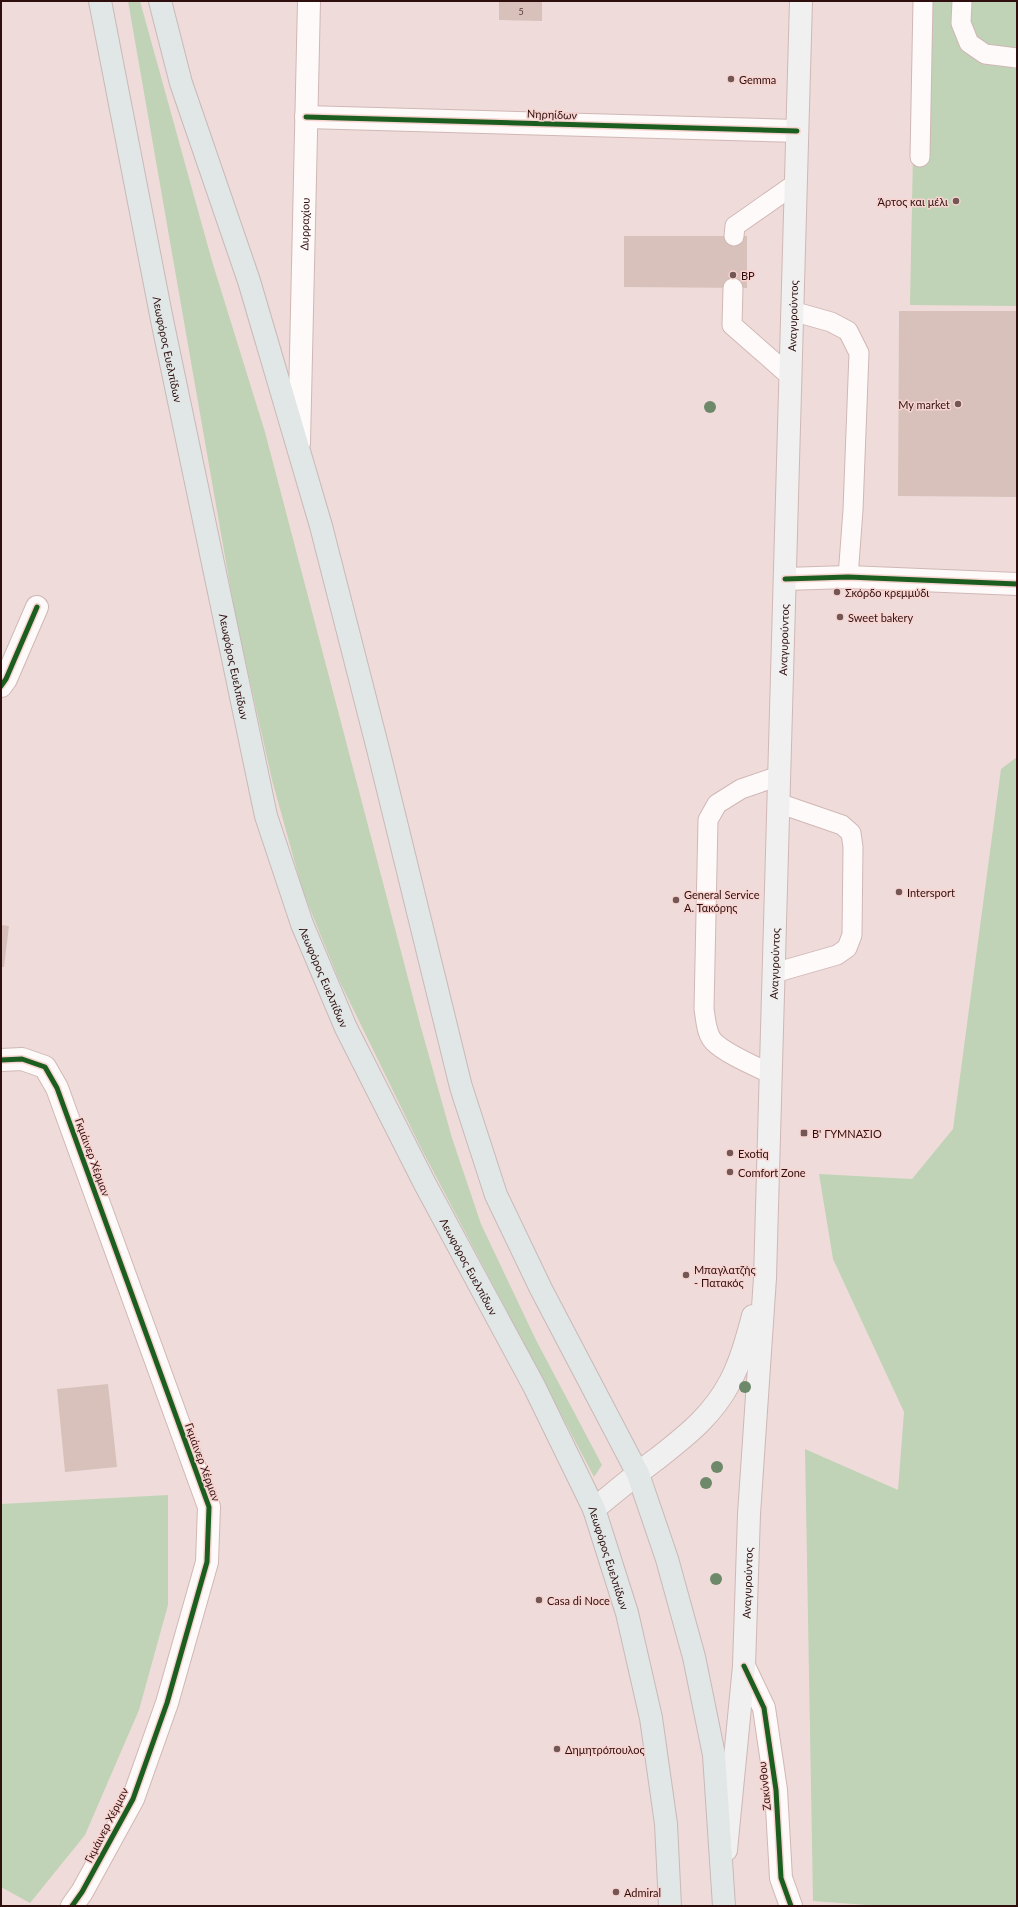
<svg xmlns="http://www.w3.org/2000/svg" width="1018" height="1907" font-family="Lato,sans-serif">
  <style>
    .green { fill: #c0d3b6 }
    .building { fill: #d8c1ba }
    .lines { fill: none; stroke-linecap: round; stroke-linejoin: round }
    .lane-casing { stroke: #d0b7b5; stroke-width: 21 }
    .street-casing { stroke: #d0b7b5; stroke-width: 24 }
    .secondary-casing { stroke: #d0b7b5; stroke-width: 24 }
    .primary-casing { stroke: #c8b9b8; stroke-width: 24 }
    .lane { stroke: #fdfaf9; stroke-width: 19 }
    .street { stroke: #fdfaf9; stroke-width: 22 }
    .secondary { stroke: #eff0ef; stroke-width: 22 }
    .primary { stroke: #e1e6e6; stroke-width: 22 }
    .cycleway-casing { stroke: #f8d4d1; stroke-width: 8 }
    .cycleway { stroke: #1b5e20; stroke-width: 5 }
    .tree { fill: #6e8969 }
    .poi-dot { fill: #725755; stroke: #f8d4d1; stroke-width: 1.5 }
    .labels { text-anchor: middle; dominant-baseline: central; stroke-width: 3; stroke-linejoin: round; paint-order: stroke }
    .number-label { font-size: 9px; fill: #583c39 }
    .poi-label { font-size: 11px; fill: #2e0f0e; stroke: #f8d4d1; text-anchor: start }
    .street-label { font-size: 11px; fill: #2e0f0e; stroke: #f8d4d1 }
  </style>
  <rect width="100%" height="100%" fill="#efdcda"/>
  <g class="green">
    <path d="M128,1H140L212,261L265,432L420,1024L452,1138L481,1224L536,1340L602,1465L594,1477L421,1148L339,980L303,892L272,780L235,614Z"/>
    <path d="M916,1H1017V306L910,305Z"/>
    <path d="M1017,757V1906H880L813,1901L805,1449L898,1490L904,1412L833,1259L819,1174L912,1179L953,1129L1001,769Z"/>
    <path d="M168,1495V1605L139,1710L85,1835L30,1903L1,1887V1504Z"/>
  </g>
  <g class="building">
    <path d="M499,1H542V21L499,20Z"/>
    <path d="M624,236H747V288L624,287Z"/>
    <path d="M899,311H1017V497L898,496Z"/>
    <path d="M1,925L9,926L4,967H1Z"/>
    <path d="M108,1384L117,1467L65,1472L57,1389Z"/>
  </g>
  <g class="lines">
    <g class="lane-casing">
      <g id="lane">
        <path d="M962,1L961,23L969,43L985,54L1017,58"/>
        <path d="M920,157L923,1"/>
        <path d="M734,236L735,226L795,184"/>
        <path d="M733,288L732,325L790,376"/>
        <path d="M792,311L831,322L848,331L859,353L853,510L848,577"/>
        <path d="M774,973L837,955L847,948L852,935L853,847L851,833L842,825L778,803"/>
        <path d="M771,1074C755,1066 726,1054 714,1042C706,1034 706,1020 704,1009L708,820L717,804L741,789L779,776"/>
      </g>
    </g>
    <g class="street-casing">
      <g id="street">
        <path d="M306,117L797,131"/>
        <path id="s1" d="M299,443L309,1"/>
        <path d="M785,579L848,577L1017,584"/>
        <path d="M1,686L6,679L37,607"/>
        <path d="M1,1060L22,1059L45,1067L57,1088L209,1507L207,1562L167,1703L133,1799L82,1892L72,1906"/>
        <path d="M744,1666L764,1708L776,1790L781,1878L791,1906"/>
      </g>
    </g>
    <g class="secondary-casing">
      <g id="secondary">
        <path d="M594,1509C615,1492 636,1474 658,1458C687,1435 712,1416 730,1382C741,1361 747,1338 753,1316"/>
        <path id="s2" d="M726,1850L744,1666L749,1514L765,1278L801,1"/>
      </g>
    </g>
    <g class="primary-casing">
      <g id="primary">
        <path id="s3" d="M100,1L162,320L266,816L302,924L346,1028L425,1184L534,1386L594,1509L627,1613L651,1718L666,1824L670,1906"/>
        <path d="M160,1L181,83L249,281L321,526L378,749L461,1087L496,1195L541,1289L638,1474L667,1559L694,1657L714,1755L724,1906"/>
      </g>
    </g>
    <use href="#lane" class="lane"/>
    <use href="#street" class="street"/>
    <use href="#secondary" class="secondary"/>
    <use href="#primary" class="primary"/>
    <g class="cycleway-casing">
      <g id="cycleway">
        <path d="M306,117L797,131"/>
        <path d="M785,579L848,577L1017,584"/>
        <path d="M1,686L6,679L37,607"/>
        <path d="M1,1060L22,1059L45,1067L57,1088L209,1507L207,1562L167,1703L133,1799L82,1892L72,1906"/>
        <path d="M744,1666L764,1708L776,1790L781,1878L791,1906"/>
      </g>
    </g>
    <use href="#cycleway" class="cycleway"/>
  </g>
  <g class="tree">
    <circle cx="710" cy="407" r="6"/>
    <circle cx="745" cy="1387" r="6"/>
    <circle cx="717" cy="1467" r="6"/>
    <circle cx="706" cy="1483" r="6"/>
    <circle cx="716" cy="1579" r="6"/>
  </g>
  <g class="poi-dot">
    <circle cx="731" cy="79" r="4"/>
    <circle cx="956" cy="201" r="4"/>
    <circle cx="733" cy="275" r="4"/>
    <circle cx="958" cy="404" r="4"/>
    <circle cx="837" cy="592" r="4"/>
    <circle cx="840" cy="617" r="4"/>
    <circle cx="899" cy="892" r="4"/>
    <circle cx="676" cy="900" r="4"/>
    <rect x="800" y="1129" width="8" height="8" rx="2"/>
    <circle cx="730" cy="1153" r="4"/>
    <circle cx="730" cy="1172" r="4"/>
    <circle cx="686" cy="1275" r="4"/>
    <circle cx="539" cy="1600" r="4"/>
    <circle cx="557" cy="1749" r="4"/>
    <circle cx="616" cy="1892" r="4"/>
  </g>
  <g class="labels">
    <g class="number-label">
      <text x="521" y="11">5</text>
    </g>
    <g class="poi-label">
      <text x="739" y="79">Gemma</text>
      <text x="948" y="201" text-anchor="end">Άρτος και μέλι</text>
      <text x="741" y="275">BP</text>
      <text x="950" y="404" text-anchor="end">My market</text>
      <text x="845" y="592">Σκόρδο κρεμμύδι</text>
      <text x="848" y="617">Sweet bakery</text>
      <text x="907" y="892">Intersport</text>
      <text x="684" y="894">General Service<tspan x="684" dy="13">Α. Τακόρης</tspan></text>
      <text x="812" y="1133">Β' ΓΥΜΝΑΣΙΟ</text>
      <text x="738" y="1153">Exotiq</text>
      <text x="738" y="1172">Comfort Zone</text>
      <text x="694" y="1269">Μπαγλατζής<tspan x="694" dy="13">- Πατακός</tspan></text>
      <text x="547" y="1600">Casa di Noce</text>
      <text x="565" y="1749">Δημητρόπουλος</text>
      <text x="624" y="1892">Admiral</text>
    </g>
    <g class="street-label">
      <text transform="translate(552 114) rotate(2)">Νηρηίδων</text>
      <text stroke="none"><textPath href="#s1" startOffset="219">Δυρραχίου</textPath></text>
      <text stroke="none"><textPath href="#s2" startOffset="1536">Αναγυρούντος</textPath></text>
      <text stroke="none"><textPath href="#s3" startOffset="355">Λεωφόρος Ευελπίδων</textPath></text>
      <text stroke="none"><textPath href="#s2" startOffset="1212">Αναγυρούντος</textPath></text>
      <text stroke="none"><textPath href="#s3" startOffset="679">Λεωφόρος Ευελπίδων</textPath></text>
      <text stroke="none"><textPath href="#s2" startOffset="888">Αναγυρούντος</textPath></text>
      <text stroke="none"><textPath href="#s3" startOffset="1003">Λεωφόρος Ευελπίδων</textPath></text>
      <text transform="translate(93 1157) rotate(70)">Γκμάινερ Χέρμαν</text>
      <text stroke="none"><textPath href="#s3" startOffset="1327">Λεωφόρος Ευελπίδων</textPath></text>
      <text transform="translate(203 1462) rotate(70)">Γκμάινερ Χέρμαν</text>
      <text stroke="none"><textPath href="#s3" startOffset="1651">Λεωφόρος Ευελπίδων</textPath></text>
      <text stroke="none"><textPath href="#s2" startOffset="268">Αναγυρούντος</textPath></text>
      <text transform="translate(764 1786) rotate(-96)">Ζακύνθου</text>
      <text transform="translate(106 1825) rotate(-63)">Γκμάινερ Χέρμαν</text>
    </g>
  </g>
  <rect width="1018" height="1907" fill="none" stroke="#2e0f0e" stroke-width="4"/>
</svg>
